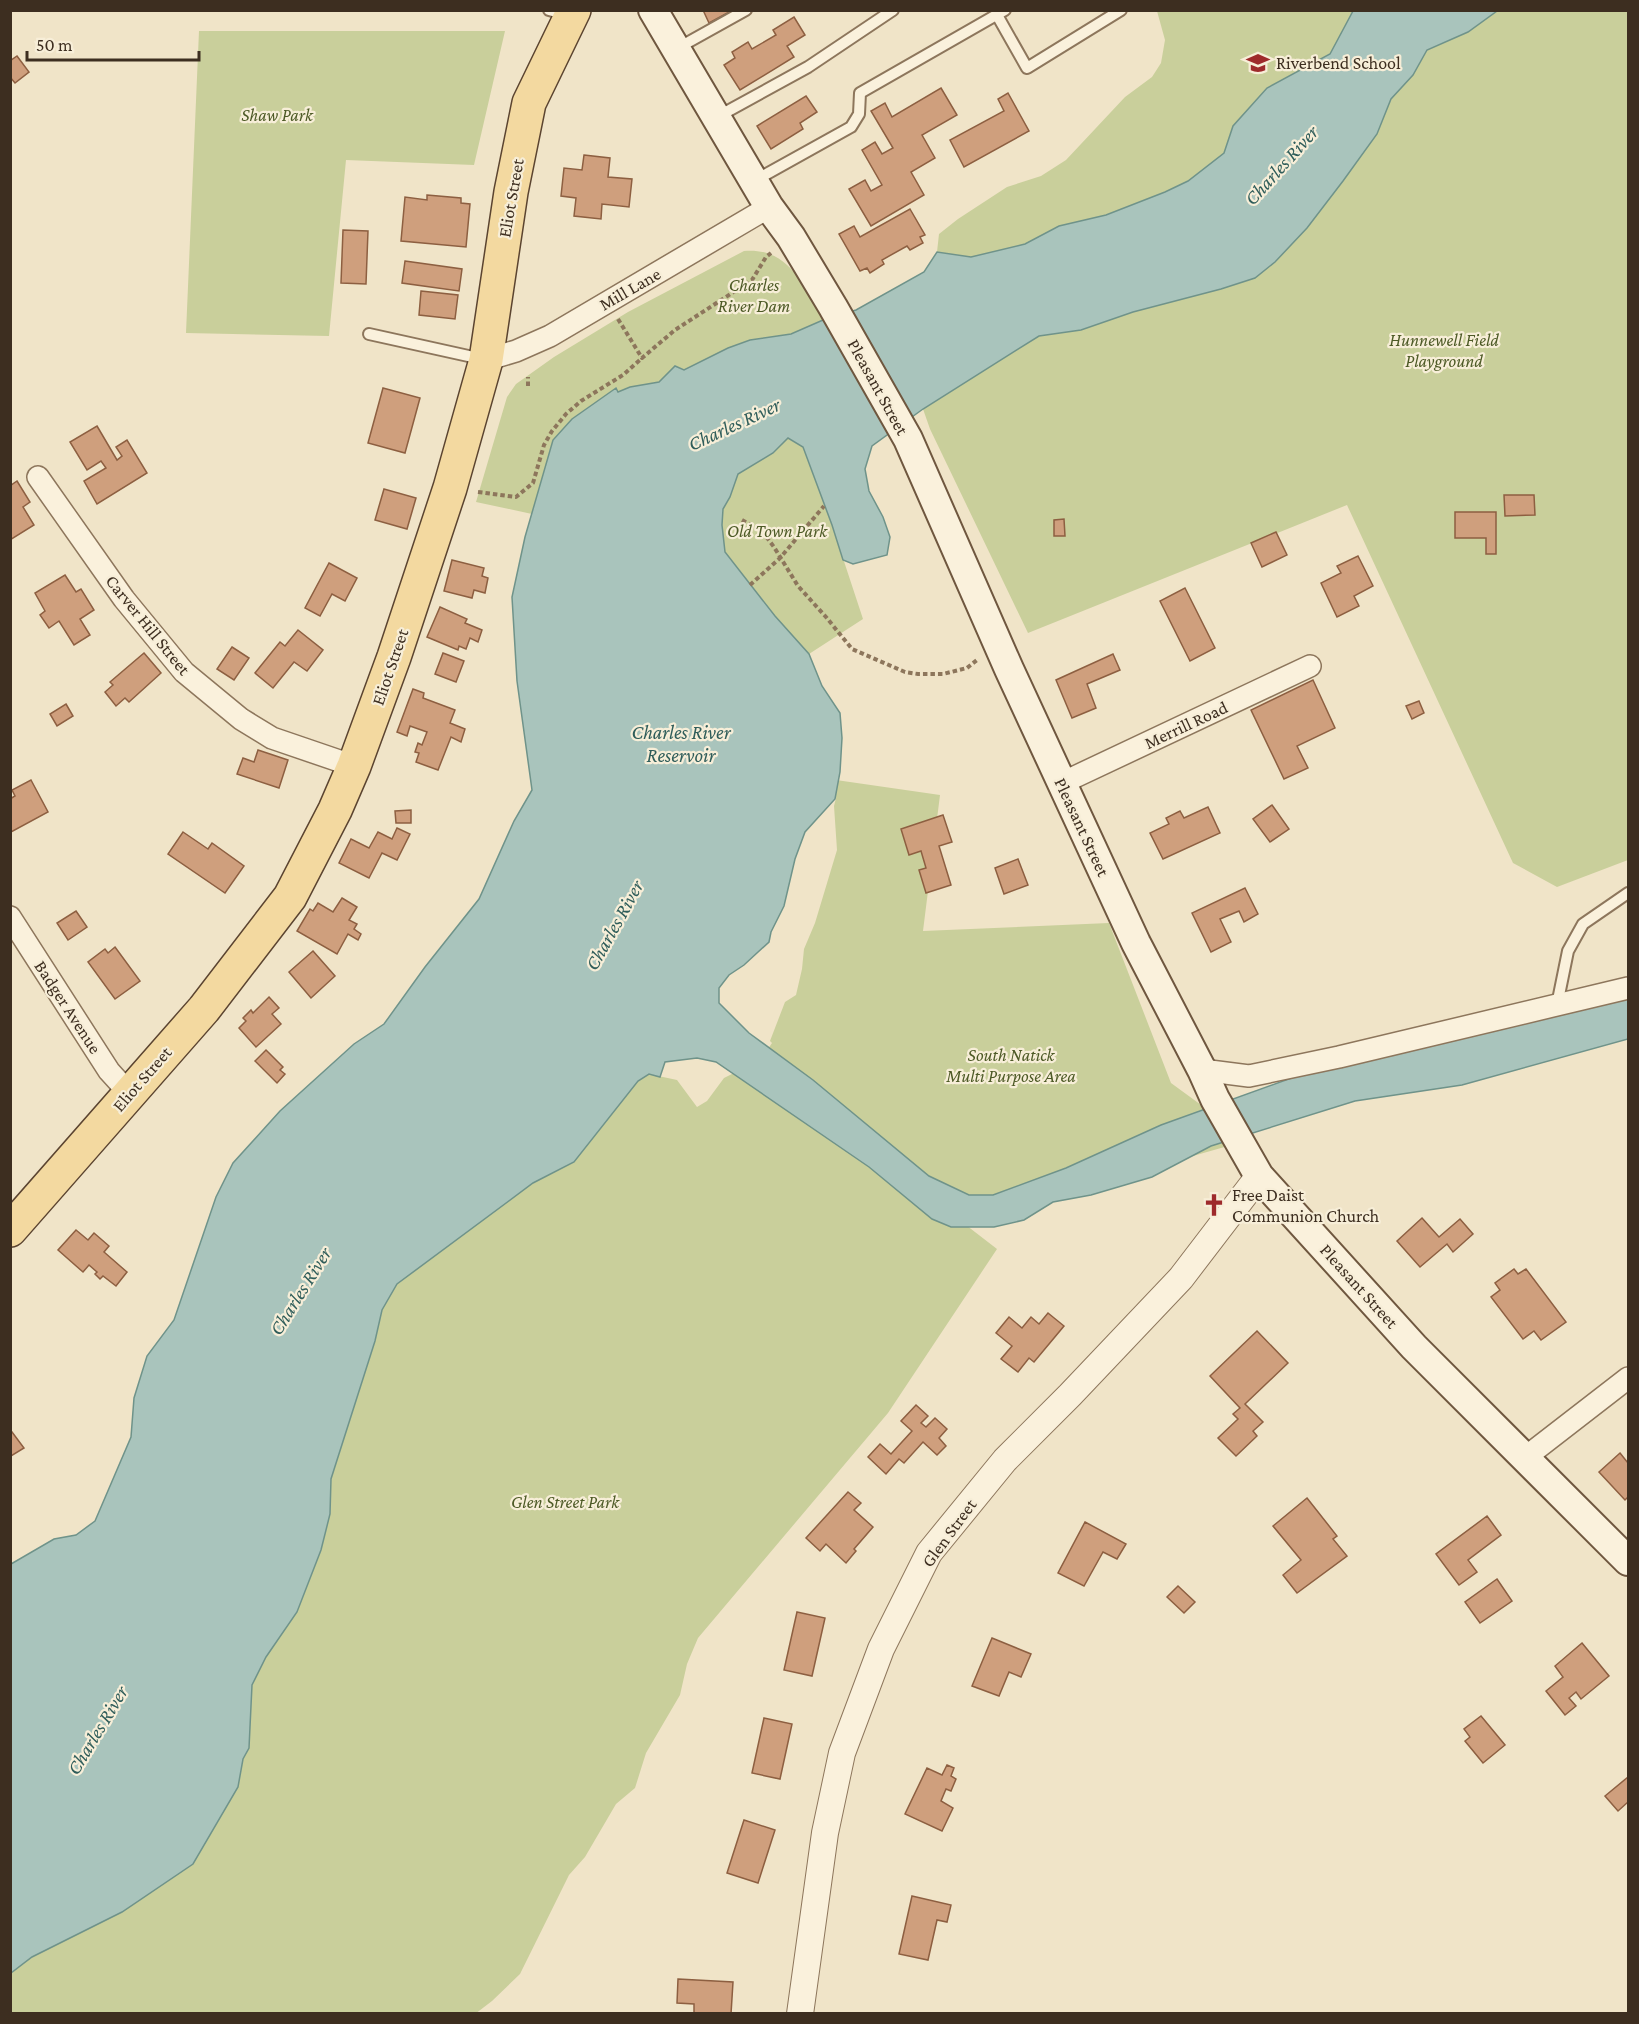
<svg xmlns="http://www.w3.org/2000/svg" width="1639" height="2024" font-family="'Crimson Pro',serif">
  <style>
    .green { fill: #c9cf9b }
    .water { fill: #a9c4bc; stroke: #6f938a; stroke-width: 1.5 }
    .building { fill: #cf9f7d; stroke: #8d5f41; stroke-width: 1.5 }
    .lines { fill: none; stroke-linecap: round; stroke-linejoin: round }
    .service-casing { stroke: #8d765c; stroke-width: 14 }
    .minor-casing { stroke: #8d765c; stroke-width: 24 }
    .tertiary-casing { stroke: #8d765c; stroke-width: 28 }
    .secondary-casing { stroke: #6f573f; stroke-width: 32 }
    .primary-casing { stroke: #5b4430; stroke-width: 36 }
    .path { stroke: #8d765c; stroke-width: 4; stroke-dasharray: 4.5 3; stroke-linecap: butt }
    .service { stroke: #faf1dc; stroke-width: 10 }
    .minor { stroke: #faf1dc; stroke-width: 21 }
    .tertiary { stroke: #faf1dc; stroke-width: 26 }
    .secondary { stroke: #faf1dc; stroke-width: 28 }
    .primary { stroke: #f3d9a0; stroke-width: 33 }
    .labels { text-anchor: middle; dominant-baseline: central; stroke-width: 4.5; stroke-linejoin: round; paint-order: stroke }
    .poi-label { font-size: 18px; fill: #3d2e20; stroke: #f7eed8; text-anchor: start }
    .park-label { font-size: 18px; font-style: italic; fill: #4d5a26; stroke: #f7eed8 }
    .street-label { font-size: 18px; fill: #3d2e20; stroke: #f7eed8 }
    .water-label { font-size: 20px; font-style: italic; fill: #2f5d5a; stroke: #f7eed8 }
  </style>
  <rect width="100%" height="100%" fill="#f0e4c8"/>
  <g class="green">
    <path d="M1157,11H1353L1330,54L1267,88L1233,126L1224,153L1188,181L1165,192L1106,215L1059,226L1025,244L971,257L937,252L939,234L958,219L1007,187L1041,176L1066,160L1125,97L1152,77L1161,63L1165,40Z"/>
    <path d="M1497,11H1628V860L1557,887L1513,863L1347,505L1028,633L930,429L923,409L1039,336L1081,330L1133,312L1221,289L1255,278L1275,262L1307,228L1343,181L1377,134L1391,99L1413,75L1427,50L1468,32Z"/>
    <path d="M199,31H505L474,165L346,160L329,336L186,333Z"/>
    <path d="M744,251C789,247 804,286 823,320L791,334L750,340L728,348L684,370L675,366L659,382L630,387L618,393L616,388L572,419L553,440L532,514L476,502L507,397L516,384L554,357L628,312Z"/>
    <path d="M787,438L803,447L832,525L863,619L809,654L775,616L725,552L722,525L723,509L730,497L738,474L773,453Z"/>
    <path d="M836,780L940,795L923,931L1109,923L1171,1083L1249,1140L962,1222L997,1249L888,1413L698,1638L687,1664L680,1695L646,1753L635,1788L616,1804L585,1857L569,1875L520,1974L492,2001L475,2014H11V1973L32,1957L122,1912L192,1864L238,1787L243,1759L249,1748L252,1685L266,1657L297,1612L321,1550L330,1514L331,1479L375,1341L382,1310L397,1284L533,1183L574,1162L638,1081L649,1074L677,1080L697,1107L707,1101L724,1078L744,1068L766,1052L772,1043L770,1041L785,1002L796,995L802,969L804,949L815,923L837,850L834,806L836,798L834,796Z"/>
  </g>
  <path class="water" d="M1353,11H1497L1468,32L1427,50L1413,75L1391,99L1377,134L1343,181L1307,228L1275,262L1255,278L1221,289L1133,312L1081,330L1039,336L923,409L872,446L865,469L869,491L883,517L890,537L887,555L853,564L843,560L832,525L803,447L788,438L773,453L738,474L730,497L723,509L722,525L725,552L775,616L809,654L822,686L840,713L842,738L840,772L835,799L805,832L795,859L784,906L771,932L769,942L744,965L729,975L719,988V1003L749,1033L813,1080L929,1176L969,1195H993L1066,1168L1161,1125L1322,1067L1628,990V1039L1462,1085L1355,1101L1211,1146L1152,1177L1091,1195L1053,1202L1024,1220L994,1227H951L932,1219L869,1167L716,1062L697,1058L665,1062L660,1077L649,1074L638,1081L574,1162L533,1183L397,1284L382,1310L375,1341L331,1479L330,1514L321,1550L297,1612L266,1657L252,1685L249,1748L243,1759L238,1787L193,1864L122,1912L32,1957L11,1973V1564L54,1539L76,1535L95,1521L131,1437L134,1398L147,1356L174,1320L216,1197L233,1163L280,1111L354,1044L384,1024L425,967L479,899L514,821L532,790L517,681L512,597L525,537L553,440L572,419L616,388L618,392L630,387L659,382L675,366L684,370L728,348L750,340L791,334L823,320L856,310L924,272L937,252L971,257L1025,244L1059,226L1106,215L1165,192L1188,181L1224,153L1233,126L1267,88L1330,54Z"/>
  <g class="building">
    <path d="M703,10H733L709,23Z"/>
    <path d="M794,17L805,35L787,46L794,57L740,90L724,65L735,58L732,52L748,42L752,49L776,35L773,30Z"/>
    <path d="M17,56L29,72L15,83L10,77V61Z"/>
    <path d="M941,88L957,115L922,135L935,158L911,172L924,195L871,226L849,189L865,180L871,191L882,185L862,150L875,142L882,154L893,148L871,111L885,103L892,117Z"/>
    <path d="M1008,93L1029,131L964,167L950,140L1004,111L998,99Z"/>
    <path d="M806,96L817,112L800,123L803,129L771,149L757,126Z"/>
    <path d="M584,155L610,158L608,177L632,179L629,207L602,204L601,219L574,216L576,198L561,196L564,168L582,170Z"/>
    <path d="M427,195L461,198V203L470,204L466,247L401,241L405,197L427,200Z"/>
    <path d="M910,209L925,235L920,237L923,243L910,250L907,246L882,260L884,264L870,273L867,268L860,271L839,234L854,226L860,237Z"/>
    <path d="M343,230L368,231L366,284L341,283Z"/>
    <path d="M405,261L462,269L459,291L402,283Z"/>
    <path d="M421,291L458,295L455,319L419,315Z"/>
    <path d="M383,388L420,398L405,453L368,443Z"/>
    <path d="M97,426L117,460L122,456L116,447L127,440L147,473L97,504L84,481L106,468L101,461L87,470L70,442Z"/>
    <path d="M17,481L30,502L23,507L34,525L10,540V486Z"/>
    <path d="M384,489L416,498L407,529L375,520Z"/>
    <path d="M1504,495H1534L1535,515L1505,516Z"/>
    <path d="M1455,512H1496V554H1486V538H1455Z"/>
    <path d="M1064,519L1065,536H1054V520Z"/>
    <path d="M1276,532L1287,555L1262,567L1251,543Z"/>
    <path d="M1358,556L1373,586L1354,596L1359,606L1337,617L1321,583L1341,573L1337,566Z"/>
    <path d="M452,560L484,568L482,576L488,578L485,593L474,590L472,598L444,591Z"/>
    <path d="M329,563L357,578L345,601L332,594L320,616L305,608Z"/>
    <path d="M65,575L76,592L81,589L94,610L80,619L90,635L74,645L59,621L49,628L40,615L45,611L35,593Z"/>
    <path d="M1185,588L1215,648L1190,661L1160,601Z"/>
    <path d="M440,607L467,619L465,623L482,630L478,642L470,638L466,649L459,646L458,650L427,637Z"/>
    <path d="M298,630L323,650L307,671L294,662L273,688L255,673L280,642L285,646Z"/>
    <path d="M232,647L249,658L234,680L217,669Z"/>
    <path d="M144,653L161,673L129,702L125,698L116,706L105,692L113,685L110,682Z"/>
    <path d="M443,653L464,661L456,682L435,674Z"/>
    <path d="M1113,654L1120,670L1087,684L1096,708L1072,718L1056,680Z"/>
    <path d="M1313,680L1335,728L1297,746L1308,768L1284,779L1251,710Z"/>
    <path d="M413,689L424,693L423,698L455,710L450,723L465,729L461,742L451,737L438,770L416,762L419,753L415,752L418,743L422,745L427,732L410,726L407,736L397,732Z"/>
    <path d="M1419,701L1424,713L1412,719L1406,706Z"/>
    <path d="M66,704L73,716L57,726L50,714Z"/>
    <path d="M258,750L288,760L279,788L237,774L243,758L254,762Z"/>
    <path d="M31,780L48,812L11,832L10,799L15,796L12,790Z"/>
    <path d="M1272,805L1289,829L1270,842L1253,819Z"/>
    <path d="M1208,807L1220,833L1163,859L1150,833L1169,824L1166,818L1180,811L1184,818Z"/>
    <path d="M411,810V823H396L395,811Z"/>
    <path d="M943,815L952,842L939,846L951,885L926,893L919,870L926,868L921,851L909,855L901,829Z"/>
    <path d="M397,828L410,834L397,860L382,853L369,878L339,863L351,839L369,848L378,832L392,839Z"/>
    <path d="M183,832L208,849L212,843L244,866L225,893L168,854Z"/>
    <path d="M1018,859L1028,885L1004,894L995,868Z"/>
    <path d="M1245,888L1258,914L1244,922L1239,911L1220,919L1231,942L1211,952L1192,913Z"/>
    <path d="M342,898L357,907L349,920L357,924L354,929L361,934L358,940L348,934L337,954L297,931L310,909L313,911L318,903L333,912Z"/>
    <path d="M76,911L87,927L68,940L57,923Z"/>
    <path d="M115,947L140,981L115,999L88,962L105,949L108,953Z"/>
    <path d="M313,951L335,976L311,998L289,972Z"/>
    <path d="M269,997L279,1008L272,1014L281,1024L256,1047L239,1028L246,1021L243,1018L251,1010L253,1013Z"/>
    <path d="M266,1050L283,1067L280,1070L285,1074L277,1083L255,1061Z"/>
    <path d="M1422,1218L1439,1237L1460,1219L1473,1234L1453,1252L1447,1244L1420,1267L1397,1241Z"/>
    <path d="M76,1230L88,1240L94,1233L109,1246L104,1252L127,1272L116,1286L103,1276L100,1279L95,1274L97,1272L89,1265L83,1272L58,1250Z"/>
    <path d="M1514,1269L1518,1274L1526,1269L1566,1322L1541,1340L1534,1331L1523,1339L1491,1297L1500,1290L1495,1283Z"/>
    <path d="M1048,1313L1064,1326L1034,1362L1029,1358L1018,1372L1001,1359L1012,1346L996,1333L1009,1317L1022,1328L1031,1317L1039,1324Z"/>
    <path d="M1257,1331L1288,1363L1245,1404L1263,1422L1253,1431L1257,1436L1236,1456L1218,1438L1238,1419L1233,1414L1240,1408L1210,1376Z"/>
    <path d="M916,1405L928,1416L921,1423L926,1427L935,1418L947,1429L939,1438L946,1446L937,1455L923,1442L904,1463L899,1459L886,1474L868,1457L880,1444L891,1454L912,1431L901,1421Z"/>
    <path d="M12,1432L24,1448L11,1456L10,1433Z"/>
    <path d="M1620,1453L1628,1463V1497L1625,1500L1599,1472Z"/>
    <path d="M848,1492L861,1503L854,1510L873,1527L854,1549L856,1551L846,1563L826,1544L820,1551L806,1538Z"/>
    <path d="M1307,1498L1337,1536L1333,1539L1347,1556L1297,1593L1283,1575L1301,1560L1273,1526Z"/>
    <path d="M1487,1516L1501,1535L1468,1560L1477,1572L1459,1585L1436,1554Z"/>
    <path d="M1085,1522L1126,1544L1117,1559L1103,1552L1084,1586L1058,1573Z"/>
    <path d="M1497,1579L1512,1601L1480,1623L1465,1602Z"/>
    <path d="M1178,1586L1195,1602L1184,1613L1167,1597Z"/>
    <path d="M797,1612L825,1618L812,1676L784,1670Z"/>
    <path d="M992,1638L1031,1654L1021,1677L1009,1672L999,1696L972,1686Z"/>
    <path d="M1582,1643L1609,1676L1581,1699L1576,1692L1569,1698L1576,1706L1565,1715L1546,1691L1563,1677L1555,1666Z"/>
    <path d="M1481,1716L1505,1745L1483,1763L1465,1741L1470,1737L1464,1729Z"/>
    <path d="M764,1718L792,1724L780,1779L752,1773Z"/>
    <path d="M947,1765L954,1768L951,1776L956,1779L951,1791L946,1789L941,1801L953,1808L942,1831L905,1814L927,1768L942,1775Z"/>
    <path d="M1628,1777V1802L1618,1811L1605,1796Z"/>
    <path d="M744,1820L775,1830L758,1883L727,1873Z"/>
    <path d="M912,1896L951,1905L947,1922L937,1920L928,1960L899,1954Z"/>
    <path d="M678,1979L733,1982L731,2014H694V2004L677,2003Z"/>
  </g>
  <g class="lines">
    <g class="service-casing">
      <g id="service">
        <path d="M549,10L567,15"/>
        <path d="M997,15L1027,68L1121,10"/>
        <path d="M676,49L746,10"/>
        <path d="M717,117L808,67L893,10"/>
        <path d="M754,181L851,127L859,114L860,93L1005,10"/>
        <path d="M369,334L482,359"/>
        <path d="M1557,1005L1568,951L1583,924L1628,893"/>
      </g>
    </g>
    <g class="minor-casing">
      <g id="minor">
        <path d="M486,360L516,351L550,336L769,207"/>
        <path d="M38,477L124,599L184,672L241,719L272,738L354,766"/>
        <path d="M1062,783L1310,666"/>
        <path d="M10,917L109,1071L129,1093"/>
        <path d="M1202,1070L1249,1076L1339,1057L1628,988"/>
        <path d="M1526,1457L1628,1378"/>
      </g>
    </g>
    <g class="tertiary-casing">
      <path id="tertiary" d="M800,2014L825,1833L842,1753L881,1649L929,1553L1005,1460L1070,1395L1181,1278L1259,1176"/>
    </g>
    <g class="secondary-casing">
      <path id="secondary" d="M653,10L769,207L791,237L833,307L908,439L1009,669L1136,943L1202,1070L1215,1099L1259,1176L1414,1347L1628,1561"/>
    </g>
    <g class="primary-casing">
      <path id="primary" d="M10,1230L204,1009L290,897L335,810L354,766L394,657L450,488L486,360L511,192L529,103L574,10"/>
    </g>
    <g class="path">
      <path d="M618,319L642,358L675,330L752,280L766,257L771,253"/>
      <path d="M528,386V377"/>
      <path d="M478,492L516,497L533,483L544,445L552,431L566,414L581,401L623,375L642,358"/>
      <path d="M742,520L762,531L774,547L798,586L826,617L852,649L905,672L918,674H943L967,668L977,660"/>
      <path d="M750,585L780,558L824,506"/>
    </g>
    <use href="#service" class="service"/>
    <use href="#minor" class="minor"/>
    <use href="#tertiary" class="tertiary"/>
    <use href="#secondary" class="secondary"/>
    <use href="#primary" class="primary"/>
  </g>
  <defs>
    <g id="school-bare" transform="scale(1.8)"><path d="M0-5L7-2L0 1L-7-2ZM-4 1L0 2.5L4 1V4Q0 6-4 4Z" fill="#9e2a2b" stroke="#f7eed8" stroke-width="2.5" paint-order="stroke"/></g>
    <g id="church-bare" transform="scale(1.8)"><path d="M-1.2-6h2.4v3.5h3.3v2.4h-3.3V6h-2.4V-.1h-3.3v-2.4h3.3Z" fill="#9e2a2b" stroke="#f7eed8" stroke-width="2.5" paint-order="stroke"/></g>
  </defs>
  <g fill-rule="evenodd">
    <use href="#school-bare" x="1258" y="63"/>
    <use href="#church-bare" x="1214" y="1205"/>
  </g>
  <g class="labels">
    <g class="poi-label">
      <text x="1276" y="63">Riverbend School</text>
      <text x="1232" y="1195">Free Daist<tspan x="1232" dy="21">Communion Church</tspan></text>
    </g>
    <g class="park-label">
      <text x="277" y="115">Shaw Park</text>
      <text x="754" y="285">Charles<tspan x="754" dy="21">River Dam</tspan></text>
      <text x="1444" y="340">Hunnewell Field<tspan x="1444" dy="21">Playground</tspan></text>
      <text x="777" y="531">Old Town Park</text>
      <text x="1011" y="1055">South Natick<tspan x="1011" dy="21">Multi Purpose Area</tspan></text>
      <text x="565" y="1502">Glen Street Park</text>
    </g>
    <g class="street-label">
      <text transform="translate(511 198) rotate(-80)">Eliot Street</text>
      <text transform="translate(630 289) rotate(-30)">Mill Lane</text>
      <text transform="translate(878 387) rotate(61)">Pleasant Street</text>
      <text transform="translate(148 625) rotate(51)">Carver Hill Street</text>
      <text transform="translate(390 667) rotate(-71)">Eliot Street</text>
      <text transform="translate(1186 725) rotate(-25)">Merrill Road</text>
      <text transform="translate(1082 827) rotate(65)">Pleasant Street</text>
      <text transform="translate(68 1007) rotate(57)">Badger Avenue</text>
      <text transform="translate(142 1079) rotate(-49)">Eliot Street</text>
      <text transform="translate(1359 1286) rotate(48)">Pleasant Street</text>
      <text transform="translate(949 1533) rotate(-54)">Glen Street</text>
    </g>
    <g class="water-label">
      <text transform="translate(1281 165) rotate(-48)">Charles River</text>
      <text transform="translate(734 424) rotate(-25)">Charles River</text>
      <text x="681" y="732">Charles River<tspan x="681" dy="23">Reservoir</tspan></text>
      <text transform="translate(614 925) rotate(-61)">Charles River</text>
      <text transform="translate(300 1291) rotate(-58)">Charles River</text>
      <text transform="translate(97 1730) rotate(-59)">Charles River</text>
    </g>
  </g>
  <rect width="1639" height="2024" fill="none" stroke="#3d2e20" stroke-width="24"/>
  <path d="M27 51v9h172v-9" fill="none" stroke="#3d2e20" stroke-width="3"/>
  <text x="36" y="51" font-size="18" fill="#3d2e20" stroke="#f7eed8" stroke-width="4.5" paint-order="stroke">50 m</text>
</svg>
